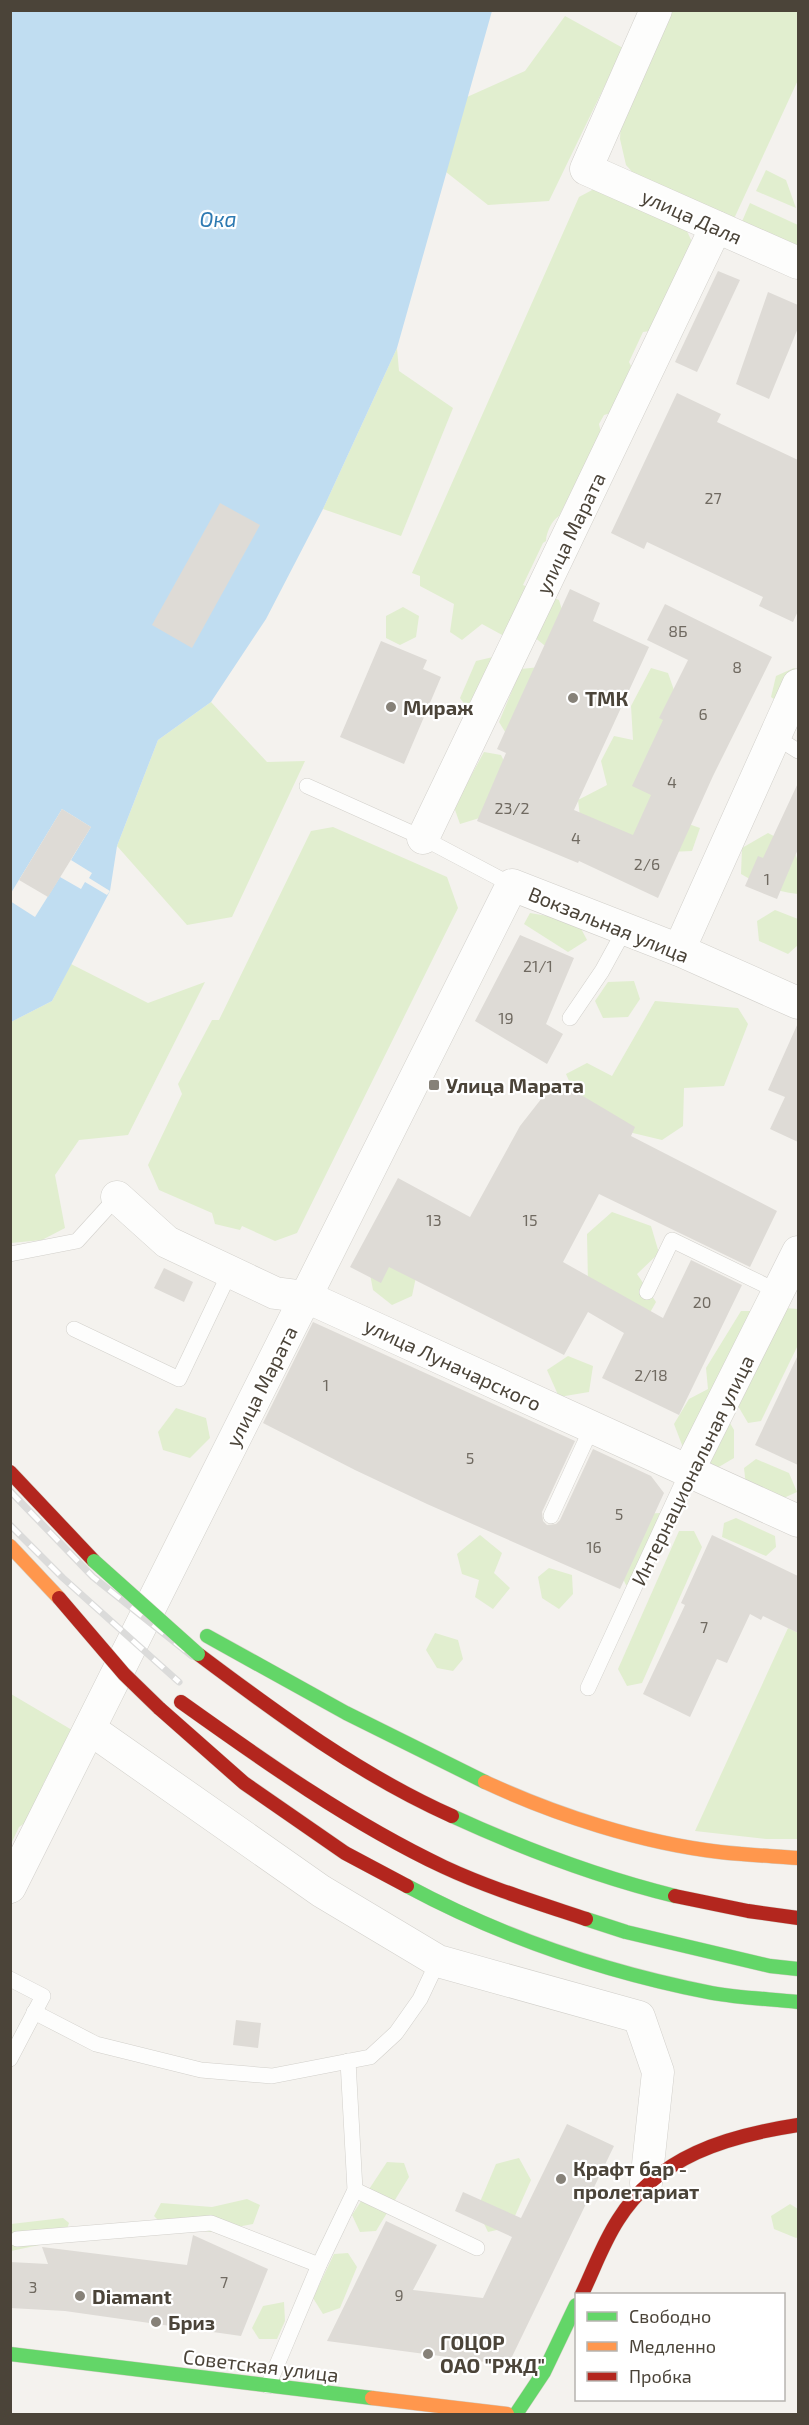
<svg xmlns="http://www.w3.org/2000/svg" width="809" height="2425" font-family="'Exo 2',sans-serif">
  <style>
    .green { fill: #e1eecf }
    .water { fill: #c0ddf1 }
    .pier { fill: #f4f2ee }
    .building { fill: #dedbd6 }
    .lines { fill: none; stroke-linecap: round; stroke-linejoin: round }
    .lane-casing { stroke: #d2d0cb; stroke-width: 16 }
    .street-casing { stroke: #d2d0cb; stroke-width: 33 }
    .fast-casing { stroke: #d3cfc5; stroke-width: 15 }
    .slow-casing { stroke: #d3cfc5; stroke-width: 15 }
    .jam-casing { stroke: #d3cfc5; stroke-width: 15 }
    .lane { stroke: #fdfdfc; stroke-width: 15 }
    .street { stroke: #fdfdfc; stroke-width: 32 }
    .fast { stroke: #63d668; stroke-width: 14 }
    .slow { stroke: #ff974d; stroke-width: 14 }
    .jam { stroke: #b3261e; stroke-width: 14 }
    .rail-casing { stroke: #dbdbda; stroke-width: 7 }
    .rail { stroke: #fff; stroke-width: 4.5; stroke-dasharray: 14; stroke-linecap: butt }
    .fast-bridge-casing { stroke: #d3cfc5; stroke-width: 15; stroke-linecap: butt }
    .jam-bridge-casing { stroke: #d3cfc5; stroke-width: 15; stroke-linecap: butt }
    .fast-bridge { stroke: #63d668; stroke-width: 14 }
    .jam-bridge { stroke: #b3261e; stroke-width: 14 }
    .poi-dot { fill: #868178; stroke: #fff; stroke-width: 2 }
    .labels { text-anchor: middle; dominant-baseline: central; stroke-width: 4.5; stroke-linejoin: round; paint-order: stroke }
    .number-label { font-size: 16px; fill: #706a61 }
    .street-label { font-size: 20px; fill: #4b4439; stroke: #fff }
    .poi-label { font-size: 20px; font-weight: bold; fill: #4b4439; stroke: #fff; text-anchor: start }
    .water-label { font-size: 21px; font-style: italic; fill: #2e7ab2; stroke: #fff }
  </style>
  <rect width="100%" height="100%" fill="#f4f2ee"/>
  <g class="green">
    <path d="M667,11H798V80L732,223L642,183L626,165L620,139L621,121Z"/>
    <path d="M565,16L623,48L549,201L488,205L446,172L467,97L525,71Z"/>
    <path d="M766,170L786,180L796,208L756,191Z"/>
    <path d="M594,189L679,226L681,229H686L693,244L650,331L643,332L629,362L631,366L611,413L604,415L599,424L601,433L559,516C552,520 546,533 546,541L543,543L523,585L559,600L569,633L561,649L544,645L528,632L504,636L482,624L462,640L450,632L454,604L420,586V576L412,573L579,197Z"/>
    <path d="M750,203L798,225V252L740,226Z"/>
    <path d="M397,348L399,371L453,408L401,536L323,509Z"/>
    <path d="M403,607L419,616L416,637L400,645L386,638V616Z"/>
    <path d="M493,657L470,712L460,698L476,661Z"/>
    <path d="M540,667L507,735L499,722L521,669Z"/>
    <path d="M651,668L668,673L681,710L669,817L700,828L692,851L669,852L615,863L581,825L578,800L607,785L601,761L614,736L633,740L631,706Z"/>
    <path d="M794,668L798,670L790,710L771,697L776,676Z"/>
    <path d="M211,702L267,762L305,761L232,917L187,925L117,846L158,740Z"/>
    <path d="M484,752L501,755L507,767L486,816L460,824L454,807Z"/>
    <path d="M333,827L447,877L458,908L297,1233L275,1241L242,1226L240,1230L215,1224L212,1213L159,1190L148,1165L182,1094L178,1084L212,1020H219L311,831Z"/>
    <path d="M768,833C803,850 798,857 798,894C778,892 759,885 741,874L742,848Z"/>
    <path d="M775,910L798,919V945L788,954L759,941L757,921Z"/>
    <path d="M530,913L577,921L587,940L568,952L524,924Z"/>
    <path d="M71,964L148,1003L205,982L128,1135L79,1140L55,1175L65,1228L42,1240L11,1243V1022L52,1001Z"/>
    <path d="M634,981L640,999L628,1017L603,1018L595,1001L608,982Z"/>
    <path d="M655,1001L738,1008L748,1024L724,1086L684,1088L683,1126L662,1140L587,1122L566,1074L587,1063L612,1076Z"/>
    <path d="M612,1212L651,1226L659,1253L637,1274L656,1302L640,1330L588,1283L587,1234Z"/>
    <path d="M388,1258L417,1272L412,1296L392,1305L373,1290L370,1274Z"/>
    <path d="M785,1308L798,1309V1345L761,1421L748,1423L738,1406Z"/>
    <path d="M741,1311H759L715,1397L734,1430V1458L717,1468L687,1458L674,1424L689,1399L708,1389L706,1368Z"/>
    <path d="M568,1356L593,1366L589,1392L559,1397L547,1370Z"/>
    <path d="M176,1408L206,1418L210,1438L190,1458L163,1450L158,1432Z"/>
    <path d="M756,1459L789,1473L797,1492L777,1501L746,1486L744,1468Z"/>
    <path d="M660,1513L668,1527L642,1586L626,1585L618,1568L642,1514Z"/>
    <path d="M736,1518L775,1536L776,1547L766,1556L722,1537L724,1523Z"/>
    <path d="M679,1531H694L702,1547L642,1683L627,1686L618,1669Z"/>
    <path d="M480,1535L502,1553L494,1573L510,1588L493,1609L475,1597L479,1580L462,1574L457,1554Z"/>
    <path d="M549,1568L572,1575L573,1594L559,1609L542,1598L538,1577Z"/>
    <path d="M788,1628L798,1633V1839H766L695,1831Z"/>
    <path d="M435,1633L458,1640L463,1659L453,1671L437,1668L426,1650Z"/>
    <path d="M11,1694L72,1730L43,1784L45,1786L32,1818L19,1827L11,1844Z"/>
    <path d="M519,2158L531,2180L510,2227L488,2232L477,2209L496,2164Z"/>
    <path d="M387,2162L404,2163L409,2177L376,2231L360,2232L352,2215Z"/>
    <path d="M247,2199L260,2205L253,2224L210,2232L161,2223L154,2216L161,2203L212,2207Z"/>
    <path d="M790,2204L798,2209V2237L796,2238L774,2229L771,2216Z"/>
    <path d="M63,2218L69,2223L63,2240L11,2251V2224Z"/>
    <path d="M348,2253L357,2267L340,2308L323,2314L313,2298L334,2254Z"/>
    <path d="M284,2302L285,2321L277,2339H259L252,2328L263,2306Z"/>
  </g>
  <path class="water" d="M11,11H492L397,348L323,509L266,619L211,702L158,740L117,846L110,891L52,1001L11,1022Z"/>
  <path class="pier" d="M62,809L91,827L71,860L92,873L89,878L110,891L107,895L85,882L81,889L60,877L35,917L10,901L11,893Z"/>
  <g class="building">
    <path d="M718,271L740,280L697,372L675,362Z"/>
    <path d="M768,292L798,305V328L769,399L736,384Z"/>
    <path d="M677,393L721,414L717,422L798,460V611L793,622L759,606L763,597L647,542L644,549L611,533Z"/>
    <path d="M220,503L260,525L192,648L152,625Z"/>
    <path d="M570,589L600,603L593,621L649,647L574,810L633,835L651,795L632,786L663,720L659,718L688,660L647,640L665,604L772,657L713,776L658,898L579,861L578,863L477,821L506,753L497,749Z"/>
    <path d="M381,641L427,660L423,669L441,677L404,764L340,737Z"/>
    <path d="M798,783V849L777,899L745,886L758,856L763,858Z"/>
    <path d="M62,809L91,827L48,897L19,880Z"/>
    <path d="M520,935L574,958L546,1024L563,1034L547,1064L475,1021Z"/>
    <path d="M798,1023V1142L770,1129L785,1097L768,1090Z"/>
    <path d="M556,1080L635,1127L631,1136L777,1211L750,1267L599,1194L563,1262L663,1318L691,1260L742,1285L679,1415L602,1378L624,1333L588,1312L564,1355L389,1267L381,1283L350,1267L398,1178L470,1217L520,1126Z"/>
    <path d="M164,1268L193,1282L184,1302L154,1288Z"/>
    <path d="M313,1322L575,1441L542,1512L543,1521L547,1525L556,1524L560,1520L593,1449L651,1476L664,1493L620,1589L427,1504L355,1470L263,1423Z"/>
    <path d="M798,1355V1465L755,1445Z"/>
    <path d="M712,1535L798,1576V1633L763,1616L761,1620L750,1614L727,1663L717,1659L690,1717L643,1694L685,1605L681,1603Z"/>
    <path d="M236,2020L261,2023L258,2048L233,2045Z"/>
    <path d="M567,2124L614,2146L508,2365L327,2341L386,2221L437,2245L413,2290L483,2298L512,2237L455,2211L463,2192L521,2218Z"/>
    <path d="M193,2235L268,2269L241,2336L65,2311L10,2308V2262L48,2264L42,2247L187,2265Z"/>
  </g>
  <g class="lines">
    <g class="lane-casing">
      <g id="lane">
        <path d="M774,736L798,751"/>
        <path d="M307,786L423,838L512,885"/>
        <path d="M570,1018L602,971L625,929"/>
        <path d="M10,1254L77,1241L117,1197"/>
        <path d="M647,1292L672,1240L779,1292"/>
        <path d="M74,1329L179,1379L230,1272"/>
        <path d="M551,1516L592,1427"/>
        <path d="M588,1688L688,1471"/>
        <path d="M10,1979L43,1996L10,2059"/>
        <path d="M34,2012L96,2044L201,2070L272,2076L370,2057L396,2033L420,1999L438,1961"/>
        <path d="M355,2190L477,2248"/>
        <path d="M17,2239L211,2223L319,2265"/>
        <path d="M268,2386L319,2265L355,2190L348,2061"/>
      </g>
    </g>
    <g class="street-casing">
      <g id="street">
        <path d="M656,10L586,169L798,263"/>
        <path d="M423,838L716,227"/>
        <path d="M679,950L798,685"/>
        <path d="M117,1197L167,1242L275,1293L306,1297L322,1304L798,1521"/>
        <path d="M688,1471L798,1252"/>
        <path d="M90,1729L321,1891L438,1961L639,2017L658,2072L646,2183"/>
        <path d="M10,1887L512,885L679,950L798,1003"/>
      </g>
    </g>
    <g class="fast-casing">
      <g id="fast">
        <path d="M207,1636L346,1713L485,1782"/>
        <path d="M452,1816C524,1849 598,1877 675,1896"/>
        <path d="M407,1886C502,1937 605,1972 712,1993C740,1998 770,1999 798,2002"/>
        <path d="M586,1919L626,1932L770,1966L798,1969"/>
        <path d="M10,2354L372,2398"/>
        <path d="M516,2414L544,2372L576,2305"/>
      </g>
    </g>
    <g class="slow-casing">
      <g id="slow">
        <path d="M10,1546L59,1598"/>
        <path d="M485,1782C556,1815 642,1843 720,1852C746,1855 772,1856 798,1858"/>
        <path d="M372,2398L507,2414"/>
      </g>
    </g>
    <g class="jam-casing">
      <g id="jam">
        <path d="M10,1472L94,1561"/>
        <path d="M198,1654C278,1714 360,1775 452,1816"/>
        <path d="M181,1702C265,1762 351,1823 444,1867C489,1888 538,1903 586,1919"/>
        <path d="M159,1708L244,1783L345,1853L407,1886"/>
        <path d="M675,1896L748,1911L798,1918"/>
        <path d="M582,2294C594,2269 603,2243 618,2220C658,2156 727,2136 798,2125"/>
      </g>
    </g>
    <use href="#lane" class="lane"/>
    <use href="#street" class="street"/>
    <use href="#fast" class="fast"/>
    <use href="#slow" class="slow"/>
    <use href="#jam" class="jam"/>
    <g class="rail-casing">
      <g id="rail">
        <path d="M10,1491L93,1577L192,1656"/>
        <path d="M10,1525L63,1578L179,1682"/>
      </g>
    </g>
    <use href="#rail" class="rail"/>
    <g class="fast-bridge-casing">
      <path id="fast-bridge" d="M94,1561L198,1654"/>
    </g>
    <g class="jam-bridge-casing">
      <path id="jam-bridge" d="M59,1598L124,1674L159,1708"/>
    </g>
    <use href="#fast-bridge" class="fast-bridge"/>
    <use href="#jam-bridge" class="jam-bridge"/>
  </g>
  <g class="poi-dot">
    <circle cx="573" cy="698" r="6"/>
    <circle cx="391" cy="707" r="6"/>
    <rect x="428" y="1079" width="12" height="12" rx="3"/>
    <circle cx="561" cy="2179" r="6"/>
    <circle cx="80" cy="2296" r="6"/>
    <circle cx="156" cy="2322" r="6"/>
    <circle cx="428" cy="2354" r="6"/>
  </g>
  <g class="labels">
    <g class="number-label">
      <text x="713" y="497">27</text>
      <text x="678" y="630">8Б</text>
      <text x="737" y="666">8</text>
      <text x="703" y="713">6</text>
      <text x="672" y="781">4</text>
      <text x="512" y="807">23/2</text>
      <text x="576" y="837">4</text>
      <text x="647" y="863">2/6</text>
      <text x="767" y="878">1</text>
      <text x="538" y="965">21/1</text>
      <text x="506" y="1017">19</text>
      <text x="434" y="1219">13</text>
      <text x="530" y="1219">15</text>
      <text x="702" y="1301">20</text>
      <text x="651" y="1374">2/18</text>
      <text x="326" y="1384">1</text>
      <text x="470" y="1457">5</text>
      <text x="619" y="1513">5</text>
      <text x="594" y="1546">16</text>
      <text x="704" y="1626">7</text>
      <text x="224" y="2281">7</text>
      <text x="33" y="2286">3</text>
      <text x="399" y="2294">9</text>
    </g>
    <g class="street-label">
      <text transform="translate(692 216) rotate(24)">улица Даля</text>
      <text transform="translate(570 533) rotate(-64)">улица Марата</text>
      <text transform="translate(609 924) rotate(22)">Вокзальная улица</text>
      <text transform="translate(453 1364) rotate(25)">улица Луначарского</text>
      <text transform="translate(261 1386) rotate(-63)">улица Марата</text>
      <text transform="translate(692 1470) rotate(-64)">Интернациональная улица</text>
      <text transform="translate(261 2365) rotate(7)">Советская улица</text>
    </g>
    <g class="poi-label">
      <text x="585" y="698">ТМК</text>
      <text x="403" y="707">Мираж</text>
      <text x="446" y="1085">Улица Марата</text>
      <text x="573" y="2168">Крафт бар -<tspan x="573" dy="23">пролетариат</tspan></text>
      <text x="92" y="2296">Diamant</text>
      <text x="168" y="2322">Бриз</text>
      <text x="440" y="2342">ГОЦОР<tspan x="440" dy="23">ОАО "РЖД"</tspan></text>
    </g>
    <g class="water-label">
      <text x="218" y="218">Ока</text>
    </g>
  </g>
  <rect width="809" height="2425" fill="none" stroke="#4b4439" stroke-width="24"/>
  <rect x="575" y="2293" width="210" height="108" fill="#ffffff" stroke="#b7b4b0" stroke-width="1.5"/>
  <rect x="587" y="2312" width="30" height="9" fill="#63d668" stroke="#b7b4b0" stroke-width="1.5"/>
  <text x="629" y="2323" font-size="18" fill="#4b4439">Свободно</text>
  <rect x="587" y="2342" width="30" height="9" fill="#ff974d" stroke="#b7b4b0" stroke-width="1.5"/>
  <text x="629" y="2353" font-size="18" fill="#4b4439">Медленно</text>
  <rect x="587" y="2372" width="30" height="9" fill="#b3261e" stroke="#b7b4b0" stroke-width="1.5"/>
  <text x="629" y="2383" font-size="18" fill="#4b4439">Пробка</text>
</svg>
